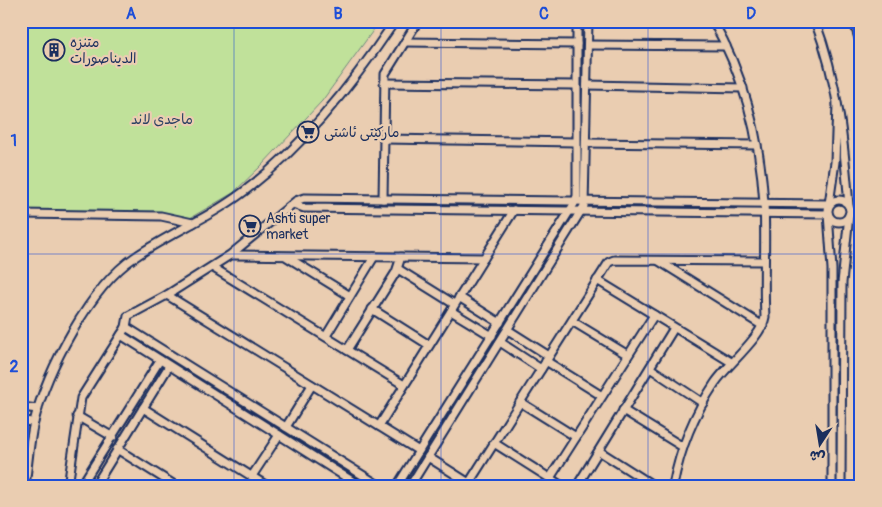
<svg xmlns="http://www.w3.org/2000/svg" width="882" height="507" font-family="Pangolin,'Playpen Sans Arabic',sans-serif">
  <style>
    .green { fill: #c0e19a; stroke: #6e887c }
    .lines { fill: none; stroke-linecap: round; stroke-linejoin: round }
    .minor-casing { stroke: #1b2f5e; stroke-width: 11 }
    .highway-casing { stroke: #1b2f5e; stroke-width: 14 }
    .minor { stroke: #eacdb1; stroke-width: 7 }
    .highway { stroke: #faddab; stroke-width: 10 }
    .grid { fill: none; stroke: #1d4ed8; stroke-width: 1; stroke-opacity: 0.55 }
    .labels { text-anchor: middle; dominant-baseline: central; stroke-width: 4.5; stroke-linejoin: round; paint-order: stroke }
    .poi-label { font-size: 14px; fill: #1b2f5e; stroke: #eacdb1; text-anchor: start }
    .park-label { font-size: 14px; fill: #2c4164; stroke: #eacdb1 }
    .neatline { fill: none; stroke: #1d4ed8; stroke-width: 2 }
    .grid-label { font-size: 16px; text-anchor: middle; font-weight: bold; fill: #1d4ed8 }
  </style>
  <rect width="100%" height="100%" fill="#eacdb1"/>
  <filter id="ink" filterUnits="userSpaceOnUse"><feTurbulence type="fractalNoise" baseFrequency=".02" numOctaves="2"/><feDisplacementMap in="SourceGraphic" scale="10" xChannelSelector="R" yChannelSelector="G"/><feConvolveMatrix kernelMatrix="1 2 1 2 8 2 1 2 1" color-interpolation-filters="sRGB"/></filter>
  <g filter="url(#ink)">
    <path class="green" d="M21,21H380L322,101L261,166L233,193L190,218L21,212Z"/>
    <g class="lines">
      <g class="minor-casing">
        <g id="minor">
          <path d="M815,21C838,81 844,142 849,206"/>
          <path d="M405,42L577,44"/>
          <path d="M588,45L726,46"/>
          <path d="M384,83L576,85"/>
          <path d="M587,85L743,88"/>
          <path d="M384,139L575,142"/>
          <path d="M586,143L757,145"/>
          <path d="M383,199L385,74L418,21"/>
          <circle cx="839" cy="211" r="11"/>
          <path d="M293,204L304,208L828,214L832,269V486"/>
          <path d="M21,214L161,216L193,223"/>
          <path d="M231,255L484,258"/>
          <path d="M287,257L350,296"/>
          <path d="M659,261L763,326"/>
          <path d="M212,267L404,385"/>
          <path d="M398,269L454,304"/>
          <path d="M597,280L731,362"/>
          <path d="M167,295L419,451"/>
          <path d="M459,297L500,323"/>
          <path d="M372,309L429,345"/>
          <path d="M451,311L492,336"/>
          <path d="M572,321L628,355"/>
          <path d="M126,327L380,486"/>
          <path d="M508,330L549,356"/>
          <path d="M121,335L360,486"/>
          <path d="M326,336L374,257"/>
          <path d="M500,342L541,369"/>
          <path d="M347,350L396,272L401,257"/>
          <path d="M546,361L602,396"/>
          <path d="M650,368L703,403"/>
          <path d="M520,402L576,437"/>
          <path d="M21,407L38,409"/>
          <path d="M143,408L267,486"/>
          <path d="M623,410L683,447"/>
          <path d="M77,416L113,437"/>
          <path d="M21,421L34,422"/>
          <path d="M379,426L514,210"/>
          <path d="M286,427L312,385"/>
          <path d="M494,443L562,486"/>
          <path d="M117,449L176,486"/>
          <path d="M599,451L654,486"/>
          <path d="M428,457L472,485"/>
          <path d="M252,476L279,435"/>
          <path d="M550,478L654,315"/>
          <path d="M469,483L609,262L614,260L764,261"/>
          <path d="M25,486C28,464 29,443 34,422C47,370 90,287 135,257C173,231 216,215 251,186C306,143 356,79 395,21"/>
          <path d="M68,486L81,398L126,327L128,316L167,295L230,255L296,201L304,198L829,204L835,162L837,104"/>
          <path d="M81,486L160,360"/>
          <path d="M95,486L169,366"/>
          <path d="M397,486L574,204L577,196V21"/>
          <path d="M410,486L584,206L588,21"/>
          <path d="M577,486L674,328"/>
          <path d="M673,486C680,449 694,414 715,383C728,364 762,337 765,317C763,279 766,240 764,203C760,139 745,77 713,21"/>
          <path d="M841,486L842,283L849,215"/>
        </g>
      </g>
      <g class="highway-casing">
        <path id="highway" d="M855,21L861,40"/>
      </g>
      <use href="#minor" class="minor"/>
      <use href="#highway" class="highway"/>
    </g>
  </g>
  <path class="grid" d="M234,21V486M441,21V486M648,21V486M21,254H861"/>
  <defs>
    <g id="building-ring" transform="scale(1.125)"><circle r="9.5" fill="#eacdb1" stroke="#1b2f5e" stroke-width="1.5"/><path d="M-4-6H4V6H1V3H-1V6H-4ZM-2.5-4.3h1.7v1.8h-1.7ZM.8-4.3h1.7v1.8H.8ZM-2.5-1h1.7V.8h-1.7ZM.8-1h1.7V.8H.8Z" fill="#1b2f5e"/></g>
    <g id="supermarket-ring" transform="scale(1.125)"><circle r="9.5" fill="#eacdb1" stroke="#1b2f5e" stroke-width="1.5"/><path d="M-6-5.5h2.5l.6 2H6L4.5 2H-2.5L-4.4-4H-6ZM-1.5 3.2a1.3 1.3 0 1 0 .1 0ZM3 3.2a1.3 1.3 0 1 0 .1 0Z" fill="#1b2f5e"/></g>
  </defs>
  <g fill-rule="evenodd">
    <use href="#building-ring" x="54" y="50"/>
    <use href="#supermarket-ring" x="308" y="132"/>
    <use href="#supermarket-ring" x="250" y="226"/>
  </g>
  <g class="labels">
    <g class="poi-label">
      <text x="70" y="42">متنزه<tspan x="70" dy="16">الديناصورات</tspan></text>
      <text x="324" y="132">مارکێتی ئاشتی</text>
      <text x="266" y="218">Ashti super<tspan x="266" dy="16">market</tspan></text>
    </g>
    <g class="park-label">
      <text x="162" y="119">ماجدی لاند</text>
    </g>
  </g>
  <rect width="882" height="507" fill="none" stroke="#eacdb1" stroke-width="55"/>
  <g transform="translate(820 444) rotate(192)" stroke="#eacdb1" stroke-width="4" paint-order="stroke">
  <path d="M0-4L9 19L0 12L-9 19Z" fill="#1b2f5e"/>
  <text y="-8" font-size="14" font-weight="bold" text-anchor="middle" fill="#1b2f5e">ش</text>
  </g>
  <rect x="28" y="28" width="826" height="452" class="neatline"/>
  <g class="grid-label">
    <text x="131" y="19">A</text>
    <text x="338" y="19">B</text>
    <text x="544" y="19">C</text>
    <text x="751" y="19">D</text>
    <text x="14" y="146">1</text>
    <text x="14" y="372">2</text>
  </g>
</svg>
